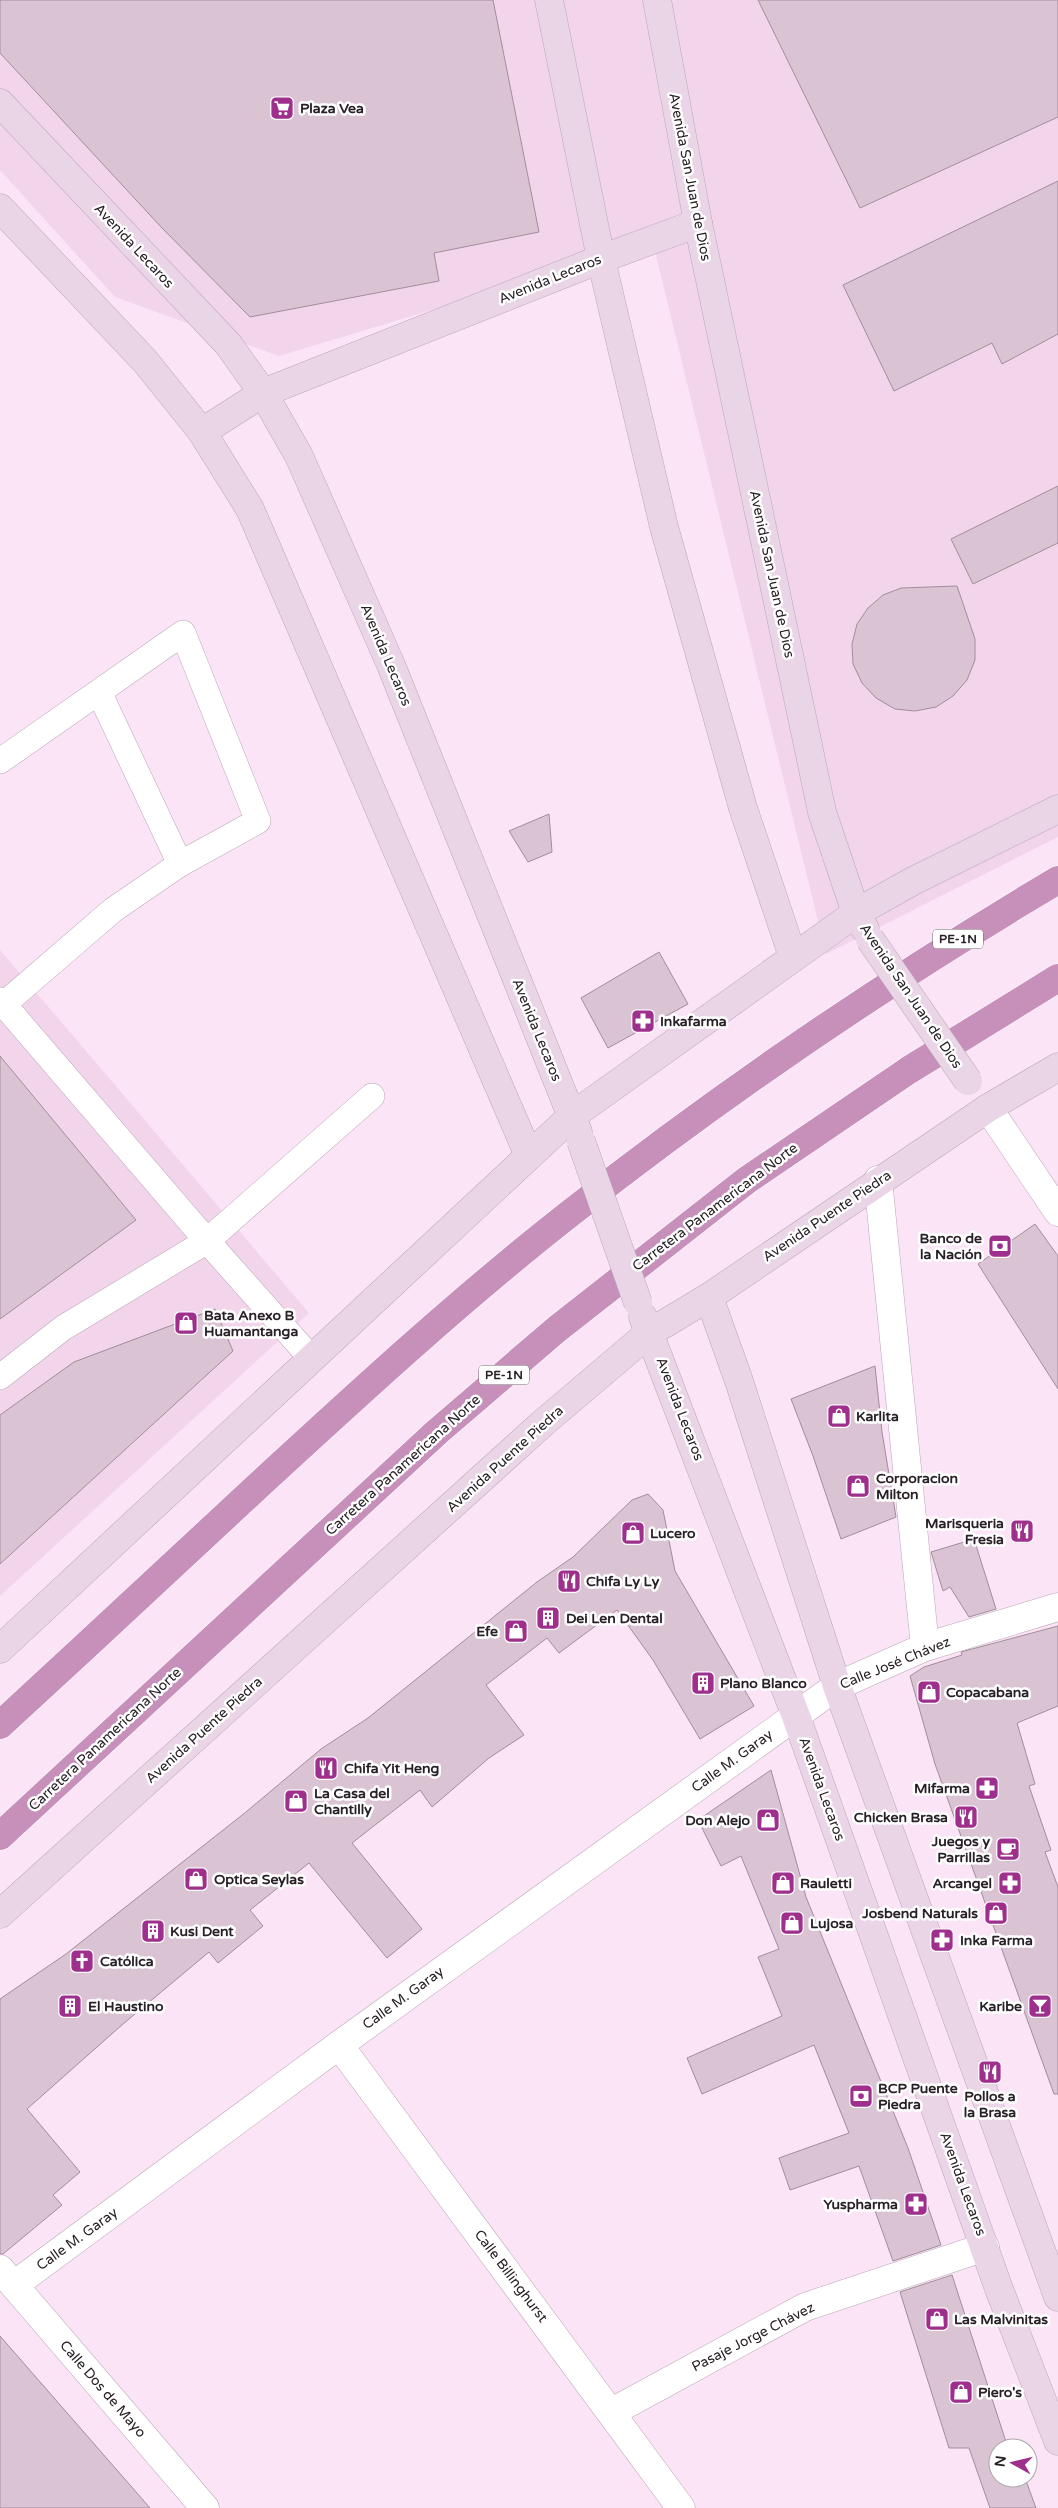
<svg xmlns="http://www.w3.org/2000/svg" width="1058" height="2508" font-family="'Varela Round',sans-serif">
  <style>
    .built { fill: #f2d5ea }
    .building { fill: #dac4d4; stroke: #a28d9c }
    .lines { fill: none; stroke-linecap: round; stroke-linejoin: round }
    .service-casing { stroke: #bba6b6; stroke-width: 26 }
    .pedestrian-casing { stroke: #bba6b6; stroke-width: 29 }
    .minor-casing { stroke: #bba6b6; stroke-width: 29 }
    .tertiary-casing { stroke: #bba6b6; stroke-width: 29 }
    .secondary-casing { stroke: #bba6b6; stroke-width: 29 }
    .trunk-casing { stroke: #fff; stroke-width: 29 }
    .service { stroke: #fff; stroke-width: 25 }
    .pedestrian { stroke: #fff; stroke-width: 28 }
    .minor { stroke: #fff; stroke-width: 28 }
    .tertiary { stroke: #fff; stroke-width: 28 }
    .secondary { stroke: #e9d5e5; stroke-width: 28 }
    .trunk { stroke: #c690ba; stroke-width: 28 }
    .secondary-bridge-casing { stroke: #bba6b6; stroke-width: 29; stroke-linecap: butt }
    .secondary-bridge { stroke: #e9d5e5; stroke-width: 28 }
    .labels { text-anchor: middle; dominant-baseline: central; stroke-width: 5; stroke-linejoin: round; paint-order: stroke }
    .shield { fill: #fff; stroke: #686367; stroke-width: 1 }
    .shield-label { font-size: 12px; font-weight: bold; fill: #282026 }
    .poi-label { font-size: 14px; font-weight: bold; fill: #282026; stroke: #fff; text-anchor: start }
    .street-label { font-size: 14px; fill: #282026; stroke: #fff }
  </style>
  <rect width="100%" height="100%" fill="#fbe4f5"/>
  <g class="built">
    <path d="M0,0H1058V837L826,954L652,239L601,259L279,356L115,297L0,170Z"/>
    <path d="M0,950L309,1313L0,1596Z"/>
  </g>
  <g class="building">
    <path d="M0,0H493L539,232L434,253L439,281L250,317L162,228L0,53Z"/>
    <path d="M758,0H1058V117L860,208Z"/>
    <path d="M1058,181V334L1002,364L992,343L894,391L843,285Z"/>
    <path d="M1058,486V543L973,584L951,539Z"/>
    <path d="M957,586L975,639V660L967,680L953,696L936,707L915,711L895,709L876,698L862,683L853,664L852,644L857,624L868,608L883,595L901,588Z"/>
    <path d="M549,814L552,852L528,862L509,831Z"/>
    <path d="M659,952L688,1004L608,1048L581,998Z"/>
    <path d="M0,1056L136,1220L0,1319Z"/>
    <path d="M1035,1224L1058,1256V1389L978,1264Z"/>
    <path d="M215,1309L233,1351L0,1564V1415L74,1362Z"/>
    <path d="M875,1366L882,1432L896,1517L841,1539L813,1456L791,1399Z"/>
    <path d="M648,1494L663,1510L675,1571L754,1706L700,1739L653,1660L617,1610L559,1653L547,1638L486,1685L524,1735L489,1758L432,1807L420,1790L352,1843L422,1929L387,1958L309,1863L250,1910L263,1926L218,1963L209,1952L123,2024L27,2109L80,2172L53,2195L62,2205L3,2254H0V1999L66,1954L246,1812L321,1749L368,1718L537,1582L573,1557L632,1500Z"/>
    <path d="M974,1539L996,1609L969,1617L950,1587L943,1591L931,1552Z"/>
    <path d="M1058,1626V1706L1017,1723L1035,1784L1029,1786L1051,1850L1045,1852L1058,1887V2094H1054L935,1764L910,1676L924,1667L962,1655L961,1652Z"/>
    <path d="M771,1770L806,1897L908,2148L941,2245L893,2261L859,2166L790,2190L779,2158L849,2133L814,2045L702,2094L687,2058L782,2016L758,1957L779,1949L741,1856L721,1866L698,1820Z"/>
    <path d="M952,2275L1008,2448H998V2478H1025L1036,2508H990L969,2448H949L900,2292Z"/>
    <path d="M0,2336L150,2508H0Z"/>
  </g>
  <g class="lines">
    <g class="service-casing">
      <g id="service">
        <path d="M99,692L180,864"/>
        <path d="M0,761L183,633L258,821L180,864L113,910L4,1004"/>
        <path d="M0,1000L207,1241L372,1096"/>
        <path d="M0,1377L63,1328L207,1241L311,1358"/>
      </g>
    </g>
    <g class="pedestrian-casing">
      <g id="pedestrian">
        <path d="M878,1180L925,1647"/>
        <path d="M612,2412L805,2307L985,2247"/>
      </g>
    </g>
    <g class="minor-casing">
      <g id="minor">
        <path d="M339,2045L681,2508"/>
        <path d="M0,2269L205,2508"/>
        <path d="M14,2285L339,2045L837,1686L925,1647L1058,1607"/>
      </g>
    </g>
    <g class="tertiary-casing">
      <path id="tertiary" d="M988,1108L1058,1212"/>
    </g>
    <g class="secondary-casing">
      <g id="secondary">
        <path d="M549,0L601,259L664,527L743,808L793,957"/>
        <path d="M657,0L698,223L822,812L856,913L865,929"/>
        <path d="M0,103L228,344L263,393L299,456L391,665L578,1132"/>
        <path d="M0,208L145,361L202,432L250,509L529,1156"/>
        <path d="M202,432L263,393L601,259L698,223"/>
        <path d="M709,1297L739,1381L837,1686L1058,2297"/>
        <path d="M643,1317L796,1716L999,2289L1058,2441"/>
        <path d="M0,1649L572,1116L856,913L913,881L1058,809"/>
        <path d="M0,1914L543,1423L649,1333L709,1297L988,1108L1058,1067"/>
      </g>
    </g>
    <g class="trunk-casing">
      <g id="trunk">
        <path d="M0,1725C87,1645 174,1564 260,1484C360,1392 461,1299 568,1215C724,1092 888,981 1058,880"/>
        <path d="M0,1836L437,1432L557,1329L747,1180L909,1070L1058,978"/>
      </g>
    </g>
    <use href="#service" class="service"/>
    <use href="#pedestrian" class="pedestrian"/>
    <use href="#minor" class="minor"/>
    <use href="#tertiary" class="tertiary"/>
    <use href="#secondary" class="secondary"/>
    <use href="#trunk" class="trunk"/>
    <g class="secondary-bridge-casing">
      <g id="secondary-bridge">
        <path d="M870,939L968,1081"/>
        <path d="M581,1141L638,1303"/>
      </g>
    </g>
    <use href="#secondary-bridge" class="secondary-bridge"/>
  </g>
  <defs>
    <g id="supermarket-square" transform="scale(1.25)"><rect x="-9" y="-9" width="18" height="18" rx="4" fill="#9f2f8c" stroke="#fff"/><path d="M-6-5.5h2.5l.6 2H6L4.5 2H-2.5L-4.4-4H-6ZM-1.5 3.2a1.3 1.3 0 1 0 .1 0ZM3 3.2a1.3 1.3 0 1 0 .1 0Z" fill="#fff"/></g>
    <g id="pharmacy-square" transform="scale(1.25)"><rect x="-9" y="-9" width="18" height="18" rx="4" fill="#9f2f8c" stroke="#fff"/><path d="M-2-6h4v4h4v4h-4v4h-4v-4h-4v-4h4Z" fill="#fff"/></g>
    <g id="bank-square" transform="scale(1.25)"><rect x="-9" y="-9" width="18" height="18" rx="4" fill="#9f2f8c" stroke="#fff"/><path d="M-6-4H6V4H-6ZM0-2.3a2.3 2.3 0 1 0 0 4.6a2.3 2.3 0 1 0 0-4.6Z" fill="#fff"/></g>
    <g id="shop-square" transform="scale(1.25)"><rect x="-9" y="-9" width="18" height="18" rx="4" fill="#9f2f8c" stroke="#fff"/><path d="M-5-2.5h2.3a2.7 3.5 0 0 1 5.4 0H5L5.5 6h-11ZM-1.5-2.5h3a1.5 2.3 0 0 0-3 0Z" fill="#fff"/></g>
    <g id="restaurant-square" transform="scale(1.25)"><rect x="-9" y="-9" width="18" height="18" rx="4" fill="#9f2f8c" stroke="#fff"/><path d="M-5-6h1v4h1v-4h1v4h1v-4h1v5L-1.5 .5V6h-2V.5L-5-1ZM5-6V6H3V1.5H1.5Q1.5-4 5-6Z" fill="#fff"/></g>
    <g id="building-square" transform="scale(1.25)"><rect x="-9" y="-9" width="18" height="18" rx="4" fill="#9f2f8c" stroke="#fff"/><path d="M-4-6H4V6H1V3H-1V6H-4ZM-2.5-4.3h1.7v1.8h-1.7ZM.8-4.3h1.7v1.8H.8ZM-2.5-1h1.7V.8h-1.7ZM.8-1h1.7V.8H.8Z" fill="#fff"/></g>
    <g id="cafe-square" transform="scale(1.25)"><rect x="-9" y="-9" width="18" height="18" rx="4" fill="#9f2f8c" stroke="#fff"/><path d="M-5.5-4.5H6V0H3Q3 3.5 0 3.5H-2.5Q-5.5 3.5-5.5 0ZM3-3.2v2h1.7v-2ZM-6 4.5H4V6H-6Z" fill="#fff"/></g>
    <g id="church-square" transform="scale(1.25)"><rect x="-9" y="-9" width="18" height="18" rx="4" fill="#9f2f8c" stroke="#fff"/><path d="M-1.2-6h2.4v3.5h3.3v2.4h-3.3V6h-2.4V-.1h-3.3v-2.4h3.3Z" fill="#fff"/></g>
    <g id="bar-square" transform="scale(1.25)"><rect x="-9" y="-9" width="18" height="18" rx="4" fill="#9f2f8c" stroke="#fff"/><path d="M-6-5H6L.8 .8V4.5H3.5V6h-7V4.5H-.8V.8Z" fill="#fff"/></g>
  </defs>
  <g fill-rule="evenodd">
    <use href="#supermarket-square" x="282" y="108"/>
    <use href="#pharmacy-square" x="643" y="1021"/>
    <use href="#bank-square" x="1000" y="1246"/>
    <use href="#shop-square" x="186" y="1323"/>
    <use href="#shop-square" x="839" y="1416"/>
    <use href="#shop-square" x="858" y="1486"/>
    <use href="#restaurant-square" x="1022" y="1531"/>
    <use href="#shop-square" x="633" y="1533"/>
    <use href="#restaurant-square" x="569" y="1581"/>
    <use href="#building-square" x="548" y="1618"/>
    <use href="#shop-square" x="516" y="1631"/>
    <use href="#building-square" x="703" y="1683"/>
    <use href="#shop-square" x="929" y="1692"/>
    <use href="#restaurant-square" x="326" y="1768"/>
    <use href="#pharmacy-square" x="987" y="1788"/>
    <use href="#shop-square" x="296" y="1801"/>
    <use href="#restaurant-square" x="966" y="1817"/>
    <use href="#shop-square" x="768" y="1820"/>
    <use href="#cafe-square" x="1008" y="1849"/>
    <use href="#shop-square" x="196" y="1879"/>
    <use href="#shop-square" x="783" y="1883"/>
    <use href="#pharmacy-square" x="1010" y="1883"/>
    <use href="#shop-square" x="996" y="1913"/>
    <use href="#shop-square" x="792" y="1923"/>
    <use href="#building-square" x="153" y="1931"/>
    <use href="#pharmacy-square" x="942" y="1940"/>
    <use href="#church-square" x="82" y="1961"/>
    <use href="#building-square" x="70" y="2006"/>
    <use href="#bar-square" x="1040" y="2006"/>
    <use href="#restaurant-square" x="990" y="2072"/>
    <use href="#bank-square" x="861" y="2096"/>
    <use href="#pharmacy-square" x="916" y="2204"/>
    <use href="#shop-square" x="937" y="2319"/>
    <use href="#shop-square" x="961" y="2392"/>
  </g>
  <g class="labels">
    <g class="shield">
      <rect x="933" y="929.5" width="50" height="19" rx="4"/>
      <rect x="479" y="1365.5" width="50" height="19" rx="4"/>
    </g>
    <g class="shield-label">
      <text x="958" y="939">PE-1N</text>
      <text x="504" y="1375">PE-1N</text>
    </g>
    <g class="poi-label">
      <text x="300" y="108">Plaza Vea</text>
      <text x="660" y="1021">Inkafarma</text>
      <text x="982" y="1238" text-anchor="end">Banco de<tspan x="982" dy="16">la Nación</tspan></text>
      <text x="204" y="1315">Bata Anexo B<tspan x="204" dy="16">Huamantanga</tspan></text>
      <text x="856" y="1416">Karlita</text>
      <text x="876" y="1478">Corporacion<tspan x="876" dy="16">Milton</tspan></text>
      <text x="1004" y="1523" text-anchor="end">Marisqueria<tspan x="1004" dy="16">Fresia</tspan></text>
      <text x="650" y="1533">Lucero</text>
      <text x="586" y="1581">Chifa Ly Ly</text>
      <text x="566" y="1618">Dei Len Dental</text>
      <text x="498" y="1631" text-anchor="end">Efe</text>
      <text x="720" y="1683">Plano Blanco</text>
      <text x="946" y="1692">Copacabana</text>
      <text x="344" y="1768">Chifa Yit Heng</text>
      <text x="970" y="1788" text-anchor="end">Mifarma</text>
      <text x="314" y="1793">La Casa del<tspan x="314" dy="16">Chantilly</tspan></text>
      <text x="948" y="1817" text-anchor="end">Chicken Brasa</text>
      <text x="750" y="1820" text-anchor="end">Don Alejo</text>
      <text x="990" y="1841" text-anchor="end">Juegos y<tspan x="990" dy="16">Parrillas</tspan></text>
      <text x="214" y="1879">Optica Seylas</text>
      <text x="800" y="1883">Rauletti</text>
      <text x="992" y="1883" text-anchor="end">Arcangel</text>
      <text x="978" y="1913" text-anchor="end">Josbend Naturals</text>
      <text x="810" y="1923">Lujosa</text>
      <text x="170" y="1931">Kusi Dent</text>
      <text x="960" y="1940">Inka Farma</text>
      <text x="100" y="1961">Católica</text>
      <text x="88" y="2006">El Haustino</text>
      <text x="1022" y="2006" text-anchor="end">Karibe</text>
      <text x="878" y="2088">BCP Puente<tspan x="878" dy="16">Piedra</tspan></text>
      <text x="990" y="2096" text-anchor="middle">Pollos a<tspan x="990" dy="16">la Brasa</tspan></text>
      <text x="898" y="2204" text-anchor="end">Yuspharma</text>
      <text x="954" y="2319">Las Malvinitas</text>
      <text x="978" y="2392">Piero's</text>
    </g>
    <g class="street-label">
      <text transform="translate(690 177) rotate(79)">Avenida San Juan de Dios</text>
      <text transform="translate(134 246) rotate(47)">Avenida Lecaros</text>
      <text transform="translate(550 279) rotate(-22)">Avenida Lecaros</text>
      <text transform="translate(772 574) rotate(78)">Avenida San Juan de Dios</text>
      <text transform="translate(386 655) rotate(67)">Avenida Lecaros</text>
      <text transform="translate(911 996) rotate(56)">Avenida San Juan de Dios</text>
      <text transform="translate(537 1030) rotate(68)">Avenida Lecaros</text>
      <text transform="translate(715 1207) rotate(-37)">Carretera Panamericana Norte</text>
      <text transform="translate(827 1216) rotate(-34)">Avenida Puente Piedra</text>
      <text transform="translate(680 1409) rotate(69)">Avenida Lecaros</text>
      <text transform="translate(505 1459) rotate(-42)">Avenida Puente Piedra</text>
      <text transform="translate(403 1465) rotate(-42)">Carretera Panamericana Norte</text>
      <text transform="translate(895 1663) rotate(-22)">Calle José Chávez</text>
      <text transform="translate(204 1730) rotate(-42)">Avenida Puente Piedra</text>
      <text transform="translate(105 1739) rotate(-43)">Carretera Panamericana Norte</text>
      <text transform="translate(732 1761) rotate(-36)">Calle M. Garay</text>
      <text transform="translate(822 1789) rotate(70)">Avenida Lecaros</text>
      <text transform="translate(403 1998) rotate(-36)">Calle M. Garay</text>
      <text transform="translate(963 2184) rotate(70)">Avenida Lecaros</text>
      <text transform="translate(77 2239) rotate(-36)">Calle M. Garay</text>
      <text transform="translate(511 2276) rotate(53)">Calle Billinghurst</text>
      <text transform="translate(753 2337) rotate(-27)">Pasaje Jorge Chávez</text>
      <text transform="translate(103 2389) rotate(49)">Calle Dos de Mayo</text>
    </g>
  </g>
  <g transform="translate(1013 2463) rotate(278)"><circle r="24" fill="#ffffff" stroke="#a9a6a8"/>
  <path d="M0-4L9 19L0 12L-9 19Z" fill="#9f2f8c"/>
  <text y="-8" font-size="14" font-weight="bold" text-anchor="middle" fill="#282026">N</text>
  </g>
</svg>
